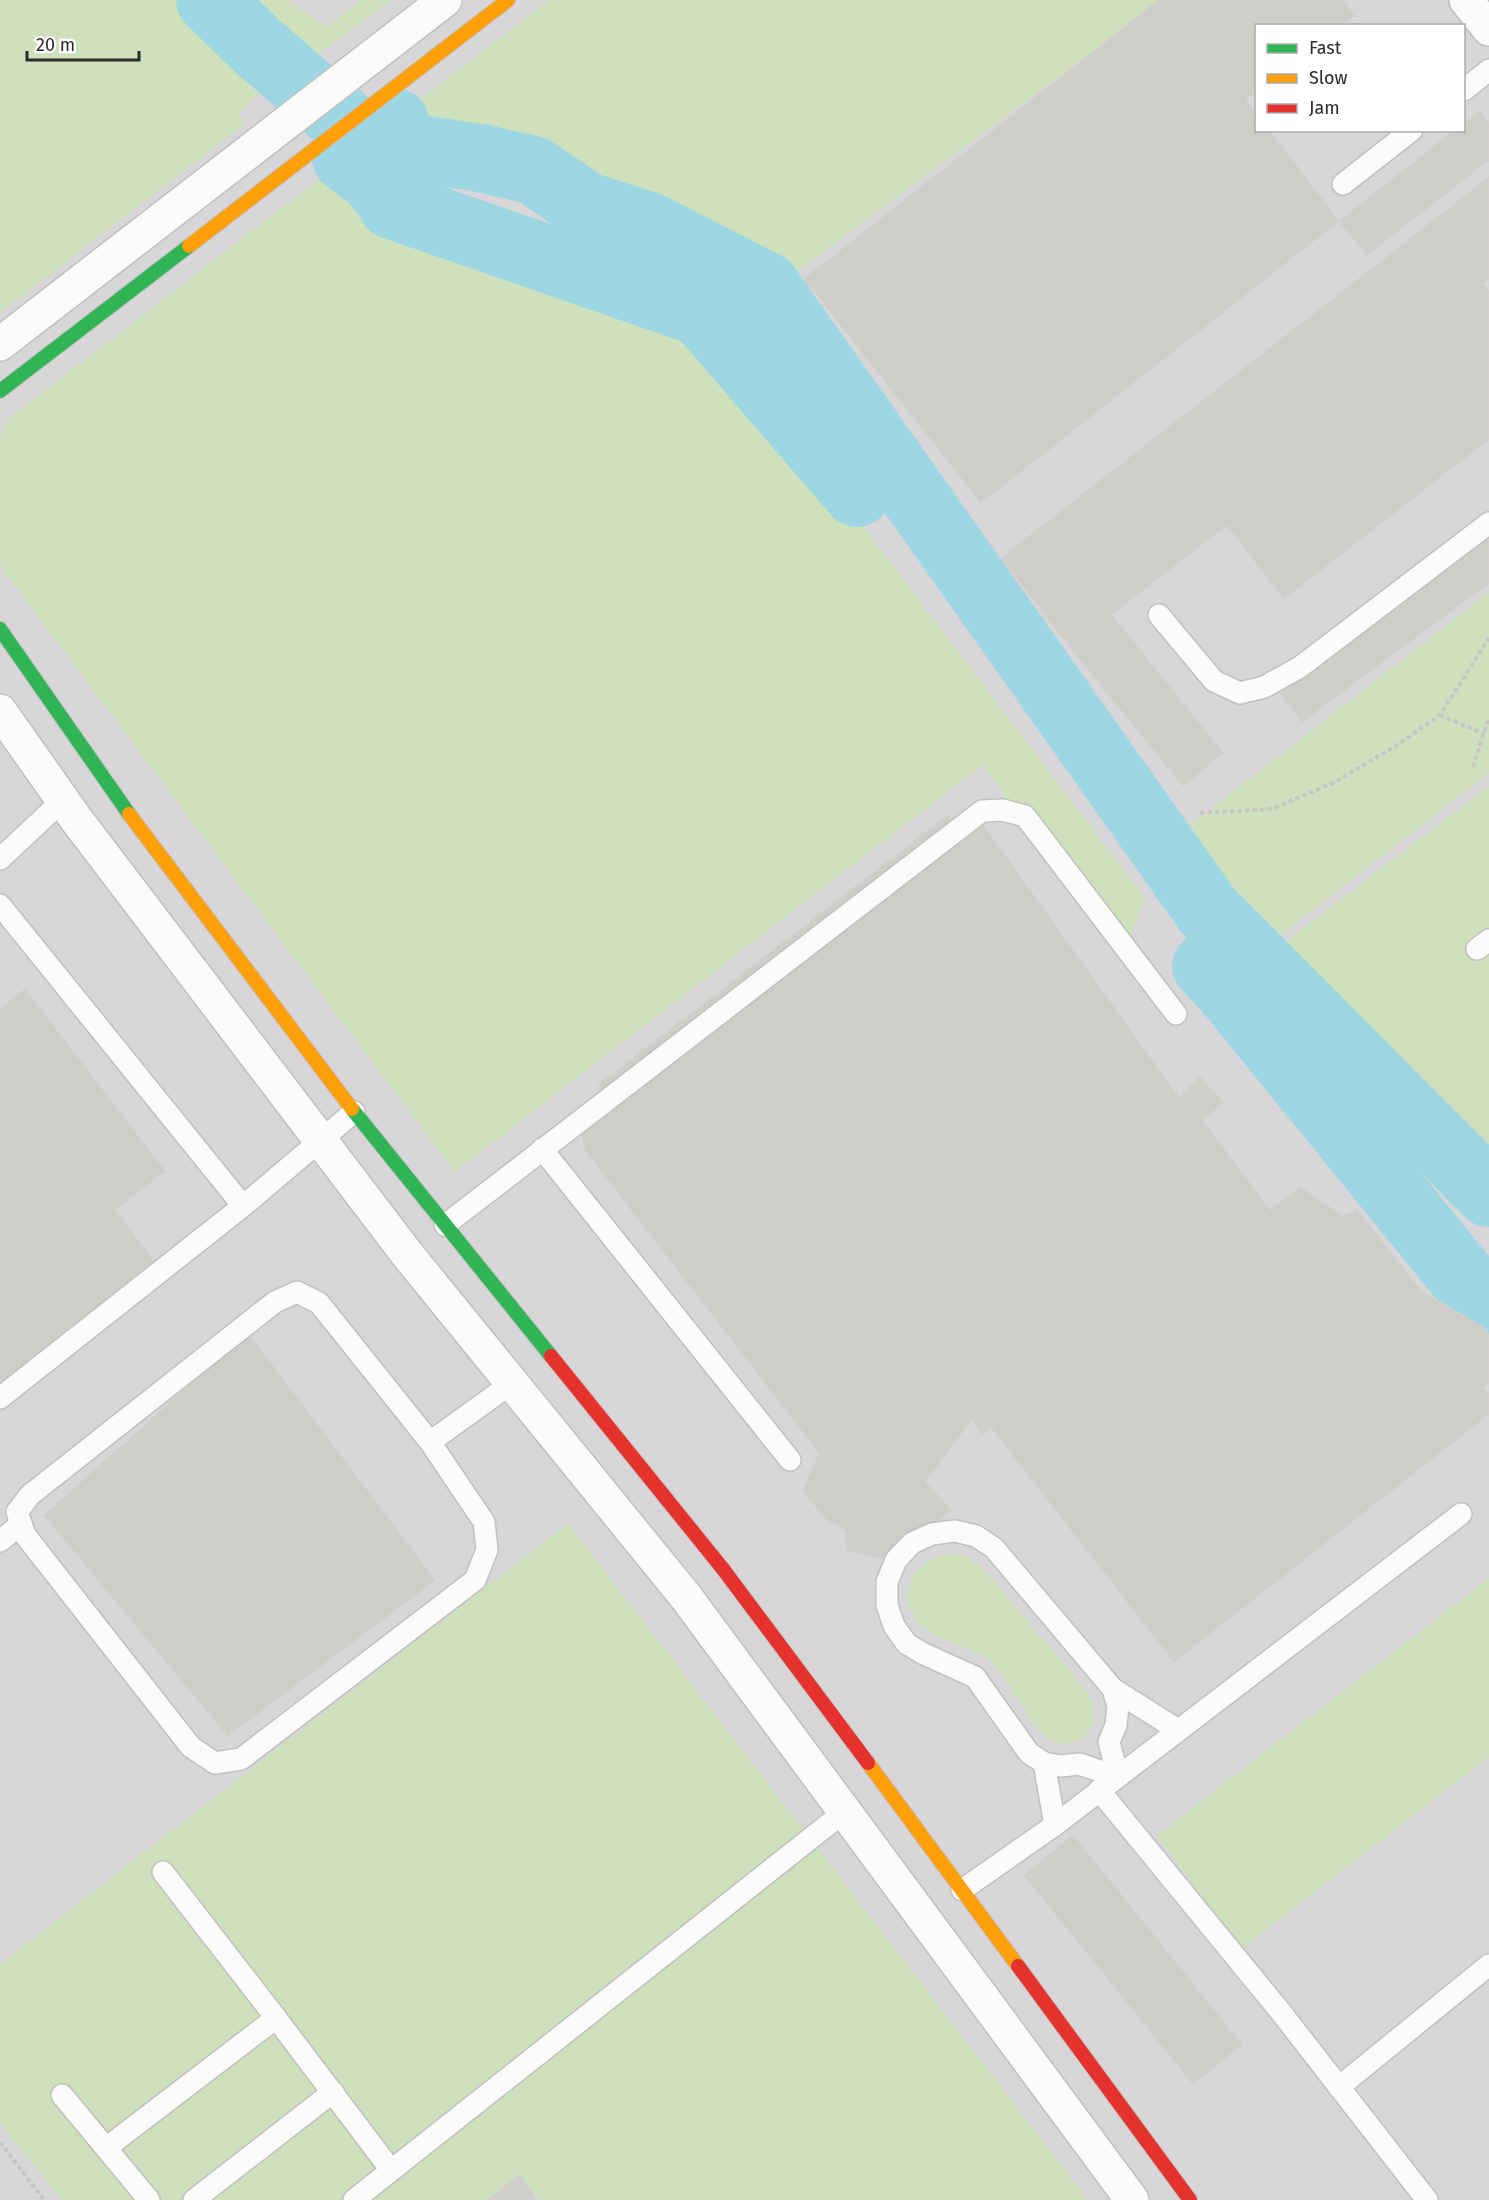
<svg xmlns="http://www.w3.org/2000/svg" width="1489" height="2200" font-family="'Fira Sans',sans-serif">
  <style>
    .industrial { fill: #d8d6d8; fill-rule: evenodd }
    .green { fill: #cfe0bd }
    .water { fill: #9cd7e3 }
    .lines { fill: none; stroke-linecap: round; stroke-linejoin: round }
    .river { stroke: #9cd7e3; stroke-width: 68 }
    .building { fill: #cfcdca; stroke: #d3d0cd; stroke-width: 1.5 }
    .lane-casing { stroke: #c1c0c0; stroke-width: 24 }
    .street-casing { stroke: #c1c0c0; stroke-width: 36 }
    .fast-casing { stroke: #c1c0c0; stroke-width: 16 }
    .slow-casing { stroke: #c1c0c0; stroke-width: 16 }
    .jam-casing { stroke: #c1c0c0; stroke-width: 16 }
    .path { stroke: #c6c6c6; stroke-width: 4; stroke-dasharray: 4.5 3; stroke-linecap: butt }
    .lane { stroke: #fcfbfa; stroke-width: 21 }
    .street { stroke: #fcfbfa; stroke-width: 33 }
    .fast { stroke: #30b455; stroke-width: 14 }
    .slow { stroke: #ff9f0a; stroke-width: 14 }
    .jam { stroke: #e5322d; stroke-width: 14 }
  </style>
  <rect width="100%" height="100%" fill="#e8e4e1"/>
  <path class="industrial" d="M0,0H1489V2200H0ZM1256,26H1464V130H1256Z"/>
  <g class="green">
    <path d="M0,0H176L234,46L269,83L239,114L246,123L0,313Z"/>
    <path d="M247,0H288L327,27L362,0H392L313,58Z"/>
    <path d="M549,0H1161L786,280L716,262L649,226L586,206L533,170L473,156L407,146L397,117Z"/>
    <path d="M346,158L376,181L392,205L701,312L1145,898L1130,937L1170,1027L983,765L455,1172L5,573L0,563V435L12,416Z"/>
    <path d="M1489,592V773L1260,951L1172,839Z"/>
    <path d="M1489,786V1179L1265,957Z"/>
    <path d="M568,1523L1088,2200H62L0,2124V1964Z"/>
    <path d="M953,1553L967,1557L980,1565L1086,1690C1110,1724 1079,1759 1043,1736C1024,1714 1010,1681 990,1661C986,1657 979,1655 974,1652C957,1645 933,1638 921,1625C891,1594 915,1557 953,1553Z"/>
    <path d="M1489,1578V1757L1243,1948L1156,1836Z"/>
  </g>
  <path class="water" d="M176,0H236L315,63L273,96L234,46Z"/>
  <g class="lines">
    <g class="river">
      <path d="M210,0L256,45L376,149"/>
      <path d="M857,493L701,312L392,205L376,181L346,158L395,122L400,146L480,158L533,170L586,206L649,226L766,286L1208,911L1489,1193"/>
      <path d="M1206,966L1226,987L1489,1310"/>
    </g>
  </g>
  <g class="building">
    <path d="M1159,0H1343L1354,15L1341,26H1256V92L1245,100L1256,115V130H1269L1339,221L981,503L804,279Z"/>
    <path d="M1480,111L1489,123V160L1367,255L1339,221L1455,130H1464V124Z"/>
    <path d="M1489,177V279L1483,284L1489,291V439L1284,599L1227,525L1070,647L1001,558Z"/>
    <path d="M1489,530V583L1302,722L1277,689Z"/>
    <path d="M1111,614L1223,753L1183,786L1070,647Z"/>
    <path d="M948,815L963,834L981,822L1179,1098L1200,1077L1224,1103L1202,1120L1270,1210L982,1434L972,1419L925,1482L952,1510L886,1559L847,1551L845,1530L827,1520L803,1491L819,1453L585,1150L579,1119L602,1094L599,1084Z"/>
    <path d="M25,989L165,1171L115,1210L160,1269L0,1392V1009Z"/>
    <path d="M1300,1187L1343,1216L1357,1210L1421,1291L1483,1327L1489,1335V1382L1483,1388L1489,1393V1414L1174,1662L991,1427Z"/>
    <path d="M248,1333L435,1580L228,1736L44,1515Z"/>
    <path d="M1073,1835L1242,2045L1193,2084L1024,1875Z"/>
    <path d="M519,2175L538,2200H487Z"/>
  </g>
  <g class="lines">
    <g class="lane-casing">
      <g id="lane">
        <path d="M1464,90L1489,70"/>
        <path d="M1343,184L1412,130"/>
        <path d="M1159,615L1214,681L1240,693L1264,687L1300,667L1489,523"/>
        <path d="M0,859L63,800"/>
        <path d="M0,905L243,1206"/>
        <path d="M1477,949L1489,940"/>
        <path d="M542,1149L790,1460"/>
        <path d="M445,1225L982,811L1003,810L1025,816L1176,1014"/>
        <path d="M0,1398L243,1206L354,1112"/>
        <path d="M430,1442L319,1303L297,1292L275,1302L30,1495L17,1512L25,1535L191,1747L215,1763L241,1759L475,1580L487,1550L484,1522L430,1442L512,1383"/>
        <path d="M955,1531L976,1536L994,1548L1113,1689L1118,1707L1116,1725L1109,1742L1118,1777L1079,1764L1061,1766L1044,1763L1029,1753L975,1677L924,1654L907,1644L894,1626L887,1605V1582L896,1560L912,1543L932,1534Z"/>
        <path d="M0,1541L21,1524"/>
        <path d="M1113,1689L1178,1730"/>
        <path d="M1044,1763L1055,1825"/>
        <path d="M1099,1790L1280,2011L1427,2200"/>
        <path d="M163,1872L276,2018"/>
        <path d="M962,1890L1055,1825L1461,1514"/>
        <path d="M1339,2087L1489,1965"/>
        <path d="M62,2095L149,2200"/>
        <path d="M106,2148L276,2018L391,2170"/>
        <path d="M194,2200L333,2092"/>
        <path d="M354,2200L844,1812"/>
      </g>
    </g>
    <g class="street-casing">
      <g id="street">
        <path d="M1466,0L1489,29"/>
        <path d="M0,344L445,0"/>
        <path d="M0,711L76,819L407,1254L686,1597L1132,2200"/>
      </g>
    </g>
    <g class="fast-casing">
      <g id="fast">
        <path d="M0,391L189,246"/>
        <path d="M0,629L129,814"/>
        <path d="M352,1109L551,1356"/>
      </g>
    </g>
    <g class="slow-casing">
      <g id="slow">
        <path d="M189,246L508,0"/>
        <path d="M129,814L352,1109"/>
        <path d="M868,1763L1018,1966"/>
      </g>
    </g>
    <g class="jam-casing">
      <g id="jam">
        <path d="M551,1356L723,1569L868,1763"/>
        <path d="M1018,1966L1190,2200"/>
      </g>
    </g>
    <g class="path">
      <path d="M1440,715L1484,734"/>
      <path d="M1473,767L1489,717"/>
      <path d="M1200,813L1272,809L1335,782L1397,745L1440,715L1489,638"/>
      <path d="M0,2142L44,2200"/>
    </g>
    <use href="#lane" class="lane"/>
    <use href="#street" class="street"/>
    <use href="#fast" class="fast"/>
    <use href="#slow" class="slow"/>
    <use href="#jam" class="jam"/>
  </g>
  <rect x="1255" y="24" width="210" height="108" fill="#ffffff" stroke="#aaaaaa" stroke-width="1.5"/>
  <rect x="1267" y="44" width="30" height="9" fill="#30b455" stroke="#aaaaaa" stroke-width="1.5"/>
  <text x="1309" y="54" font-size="18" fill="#2b2b2b">Fast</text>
  <rect x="1267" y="74" width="30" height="9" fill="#ff9f0a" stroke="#aaaaaa" stroke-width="1.5"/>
  <text x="1309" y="84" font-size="18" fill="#2b2b2b">Slow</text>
  <rect x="1267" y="104" width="30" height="9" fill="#e5322d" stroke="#aaaaaa" stroke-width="1.5"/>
  <text x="1309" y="114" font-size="18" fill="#2b2b2b">Jam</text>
  <path d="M27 51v9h112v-9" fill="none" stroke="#2b2b2b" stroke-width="3"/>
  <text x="36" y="51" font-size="18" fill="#2b2b2b" stroke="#ffffff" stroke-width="4.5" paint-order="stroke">20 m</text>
</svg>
